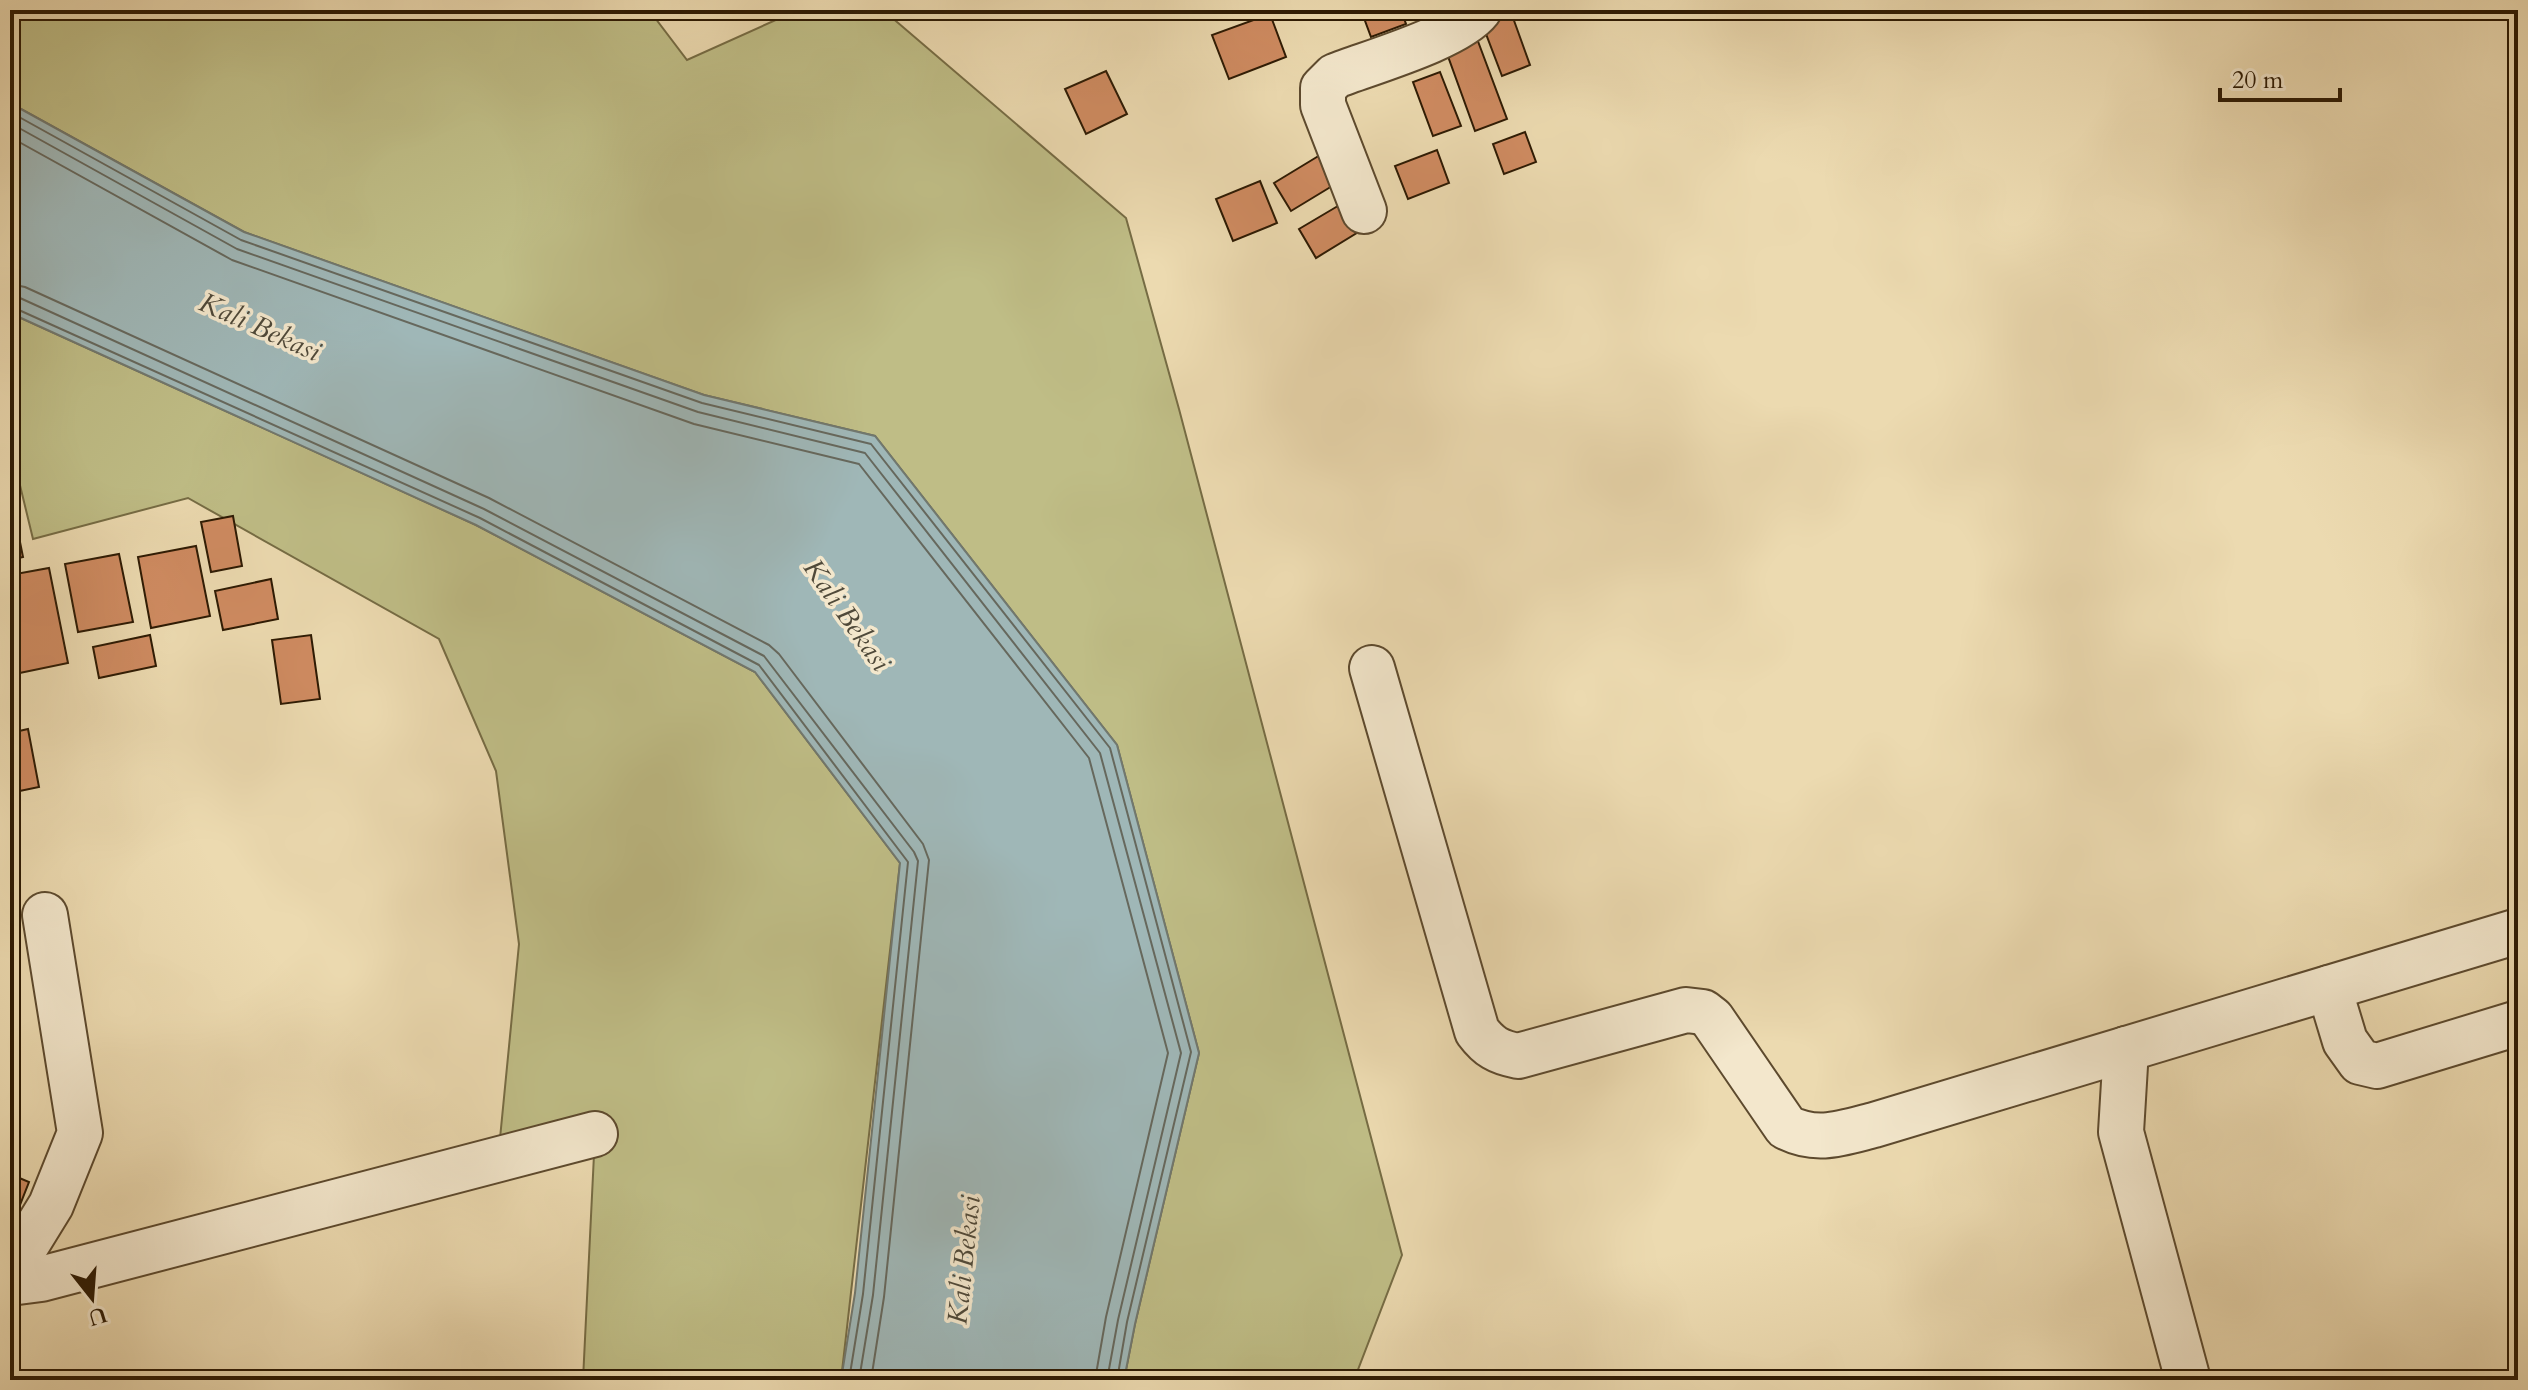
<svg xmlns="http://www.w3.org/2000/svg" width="2528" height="1390" font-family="Cardo,serif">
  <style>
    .green { fill: #bfbd86; stroke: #766c44; stroke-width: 2 }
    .water { fill: #9fb7b7; stroke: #71786f; stroke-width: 2 }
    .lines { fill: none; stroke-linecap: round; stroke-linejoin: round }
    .shore { stroke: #66685d; stroke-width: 2 }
    .building { fill: #cf8b61; stroke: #2d1a03; stroke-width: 2 }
    .minor-casing { stroke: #5d4a2e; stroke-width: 48 }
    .minor { stroke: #f3e7cc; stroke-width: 44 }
    .labels { text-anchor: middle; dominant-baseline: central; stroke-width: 7; stroke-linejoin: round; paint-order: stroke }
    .water-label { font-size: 28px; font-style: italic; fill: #4f4939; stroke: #f3e7cc }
  </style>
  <rect width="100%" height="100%" fill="#ecdab0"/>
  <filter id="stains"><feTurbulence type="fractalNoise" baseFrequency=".0025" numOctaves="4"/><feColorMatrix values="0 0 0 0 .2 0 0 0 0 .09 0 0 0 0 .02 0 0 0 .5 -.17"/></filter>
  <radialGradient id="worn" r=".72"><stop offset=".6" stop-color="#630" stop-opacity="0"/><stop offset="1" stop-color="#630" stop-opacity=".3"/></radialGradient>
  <g class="green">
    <path d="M10,10H649L687,60L798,10H883L1126,218L1179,409L1402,1255L1354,1380H1124L1135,1324L1199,1053L1117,745L875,436L704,395L244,232L10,103Z"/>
    <path d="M10,313L476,525L755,672L900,863L841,1380H583L595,1134L498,1159L519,944L496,771L439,639L188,498L33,539L10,444Z"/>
  </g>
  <path class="water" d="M10,103L244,232L704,395L875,436L1117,745L1199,1053L1135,1324L1124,1380H841L855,1293L900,863L755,672L476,525L10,313Z"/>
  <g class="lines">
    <g class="shore">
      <path d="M10,112L241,240L702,403L871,444L1110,748L1191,1052L1127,1322L1117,1380"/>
      <path d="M10,123L237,249L698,412L865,453L1100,753L1181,1053L1118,1320L1107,1380"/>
      <path d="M10,137L232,260L694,424L859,464L1089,758L1168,1053L1106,1317L1095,1380"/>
      <path d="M10,284L25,287L489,498L769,645L779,654L923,844L929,860L884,1297L871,1380"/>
      <path d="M10,296L20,298L484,509L764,656L914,852L918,861L873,1295L859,1380"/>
      <path d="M10,306L480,518L759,665L908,862L863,1294L849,1380"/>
    </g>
  </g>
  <g class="building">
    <path d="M1361,10H1401L1406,24L1371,37Z"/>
    <path d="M1416,10H1441L1419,19Z"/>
    <path d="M1270,14L1286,57L1229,79L1212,35Z"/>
    <path d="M1512,15L1530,65L1502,76L1483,26Z"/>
    <path d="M1476,36L1507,119L1475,131L1445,48Z"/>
    <path d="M1106,71L1127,114L1086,134L1065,89Z"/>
    <path d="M1440,72L1461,126L1433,136L1413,82Z"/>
    <path d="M1525,132L1536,162L1504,174L1493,144Z"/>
    <path d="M1330,149L1347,177L1291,211L1274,183Z"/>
    <path d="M1437,150L1449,183L1408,199L1395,166Z"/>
    <path d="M1260,181L1277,223L1233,241L1216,199Z"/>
    <path d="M1348,200L1365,228L1316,258L1299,229Z"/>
    <path d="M10,512H14L23,557L10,560Z"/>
    <path d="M233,516L242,566L211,572L201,522Z"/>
    <path d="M196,546L210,616L151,628L138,557Z"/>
    <path d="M119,554L133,622L78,632L65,564Z"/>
    <path d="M49,568L68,663L10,675V575Z"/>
    <path d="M271,579L278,619L223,630L215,591Z"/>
    <path d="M150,635L156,666L99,678L93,647Z"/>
    <path d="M311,635L320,699L281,704L272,640Z"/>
    <path d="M28,729L39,787L10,793V733Z"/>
    <path d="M10,1174L29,1182L16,1215L10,1212Z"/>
  </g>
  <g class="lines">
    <g class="minor-casing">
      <g id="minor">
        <path d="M1364,211L1323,105V88L1335,76C1371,62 1457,38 1479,10"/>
        <path d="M1372,668L1477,1031C1489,1047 1498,1052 1518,1056L1686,1010L1703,1012L1712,1019L1786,1127C1817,1143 1842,1133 1874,1125L2518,931"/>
        <path d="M2329,988L2345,1041L2360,1062L2377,1066L2518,1023"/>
        <path d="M2126,1049L2121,1132L2188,1380"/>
        <path d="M10,1258L27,1244L51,1205L80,1133L45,915"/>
        <path d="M10,1283L41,1279L595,1134"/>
      </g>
    </g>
    <use href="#minor" class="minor"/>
  </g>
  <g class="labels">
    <g class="water-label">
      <text transform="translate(260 327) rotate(24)">Kali Bekasi</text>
      <text transform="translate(847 615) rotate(55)">Kali Bekasi</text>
      <text transform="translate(964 1260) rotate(-84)">Kali Bekasi</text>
    </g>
  </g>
  <rect width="2528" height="1390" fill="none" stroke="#ecdab0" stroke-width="40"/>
  <rect x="12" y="12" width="2504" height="1366" fill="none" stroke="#2d1a03" stroke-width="4"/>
  <rect x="20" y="20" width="2488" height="1350" fill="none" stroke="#2d1a03" stroke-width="2"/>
  <g transform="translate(92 1298) rotate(163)" stroke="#f3e7cc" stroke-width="6" paint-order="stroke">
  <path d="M0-6L14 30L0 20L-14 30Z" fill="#2d1a03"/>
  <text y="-12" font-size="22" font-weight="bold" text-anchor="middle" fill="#2d1a03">U</text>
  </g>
  <path d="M2220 88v12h120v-12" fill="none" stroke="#2d1a03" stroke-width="4"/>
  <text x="2232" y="88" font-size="24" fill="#2d1a03" stroke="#f3e7cc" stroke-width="6" paint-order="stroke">20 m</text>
  <rect width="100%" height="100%" filter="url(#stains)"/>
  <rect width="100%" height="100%" fill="url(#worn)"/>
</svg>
